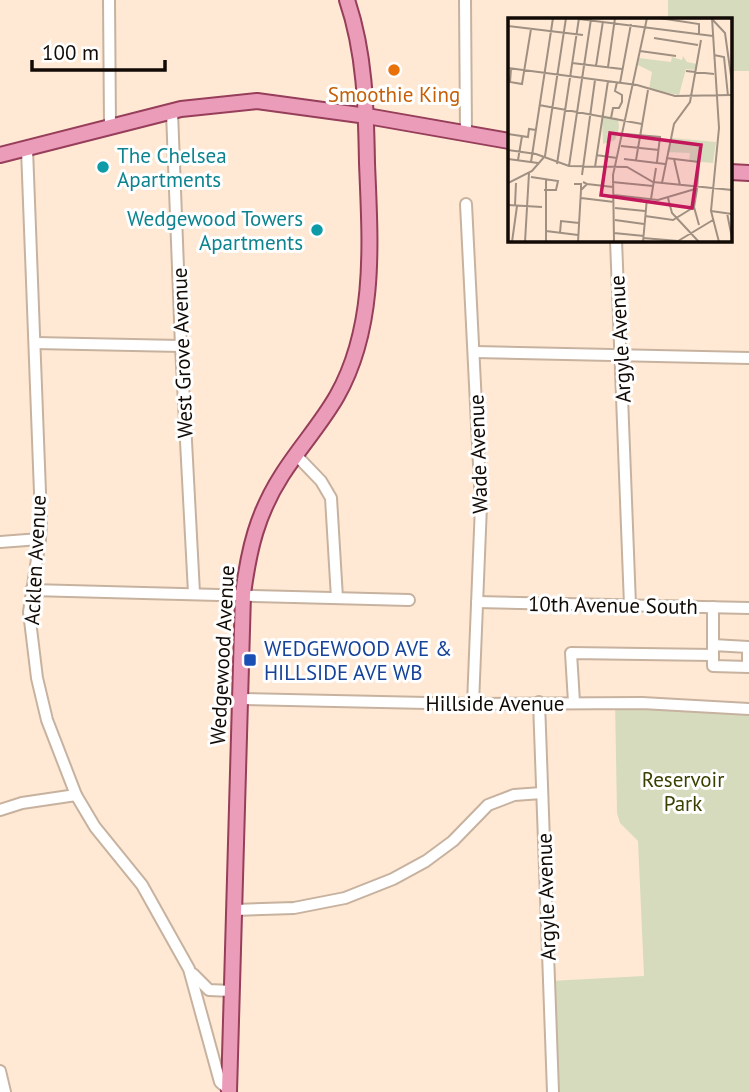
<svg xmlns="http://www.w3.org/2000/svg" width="749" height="1092" font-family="'PT Sans',sans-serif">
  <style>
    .green { fill: #d6dbbe }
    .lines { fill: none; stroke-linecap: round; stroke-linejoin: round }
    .minor-casing { stroke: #c7b29f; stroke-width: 14 }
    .major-casing { stroke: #963e5a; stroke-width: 18 }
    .minor { stroke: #fff; stroke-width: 10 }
    .major { stroke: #eb9cb8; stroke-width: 14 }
    .food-dot { fill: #e8710a; stroke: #fff; stroke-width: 2.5 }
    .culture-dot { fill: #0f9aa8; stroke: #fff; stroke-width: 2.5 }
    .transit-dot { fill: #1a4fb4; stroke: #fff; stroke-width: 2.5 }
    .labels { text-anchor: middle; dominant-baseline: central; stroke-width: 6; stroke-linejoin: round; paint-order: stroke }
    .food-label { font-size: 21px; fill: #c56008; stroke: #fff }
    .culture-label { font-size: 21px; fill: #0d838f; stroke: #fff; text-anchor: start }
    .street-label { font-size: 21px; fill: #110a05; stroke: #fff }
    .transit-label { font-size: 21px; fill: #164399; stroke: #fff; text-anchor: start }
    .park-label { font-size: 21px; fill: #3b4000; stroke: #fff }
    .inset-road { fill: none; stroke: #a09082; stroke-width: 2 }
    .view { fill: #c2185b; fill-opacity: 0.15; stroke: #c2185b; stroke-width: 3.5 }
    .inset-edge { fill: none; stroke: #110a05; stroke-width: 3.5 }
  </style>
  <rect width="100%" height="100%" fill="#ffe9d5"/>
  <g class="green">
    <path d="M668,0H749V71H730V19H668Z"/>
    <path d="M615,702L749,709V1092H556L550,981L644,976L638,841L620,823L617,813Z"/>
  </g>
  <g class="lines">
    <g class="minor-casing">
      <g id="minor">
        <path d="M109,0L110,126"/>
        <path d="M465,0L466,134"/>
        <path d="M172,112L181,346L194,593"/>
        <path d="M27,149L41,519L40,539L29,612L37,678L47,720L76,795L95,827L142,885L189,969L220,1082L229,1090"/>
        <path d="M466,204L481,505L473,704"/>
        <path d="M616,240L630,605"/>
        <path d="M35,343L181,346"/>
        <path d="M475,352L749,358"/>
        <path d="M296,455L321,481L331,498L337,598"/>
        <path d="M0,542L40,539"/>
        <path d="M31,590L409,600"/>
        <path d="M477,602L749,608"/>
        <path d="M713,655V666L748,667V647L713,645"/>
        <path d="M240,699L473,704L642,703L749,709"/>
        <path d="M539,702L553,1092"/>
        <path d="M574,702L571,653L713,655V607"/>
        <path d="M0,810L22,803L76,795"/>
        <path d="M235,910L294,908L345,898L393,879L426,861L453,841L488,805L514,795L542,793"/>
        <path d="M193,974L209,990L232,991"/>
        <path d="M0,1071L5,1092"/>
      </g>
    </g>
    <g class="major-casing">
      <g id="major">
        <path d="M0,155L181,109L257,101L367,116L509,141"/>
        <path d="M730,172L749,173"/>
        <path d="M229,1092L243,594C249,549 257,514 282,475C299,448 321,424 337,396C377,325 370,241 367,163C366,107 365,53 347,0"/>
      </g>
    </g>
    <use href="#minor" class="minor"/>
    <use href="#major" class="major"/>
  </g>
  <circle class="food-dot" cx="394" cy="70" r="7"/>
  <g class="culture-dot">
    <circle cx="103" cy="167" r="7"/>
    <circle cx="317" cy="230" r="7"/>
  </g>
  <rect class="transit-dot" x="243" y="653" width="14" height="14" rx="3.5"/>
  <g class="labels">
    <g class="food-label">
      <text x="394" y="94">Smoothie King</text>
    </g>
    <g class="culture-label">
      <text x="117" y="155">The Chelsea<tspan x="117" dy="24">Apartments</tspan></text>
      <text x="303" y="218" text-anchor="end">Wedgewood Towers<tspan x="303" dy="24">Apartments</tspan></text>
    </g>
    <g class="street-label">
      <text transform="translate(620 339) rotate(-93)">Argyle Avenue</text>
      <text transform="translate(182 353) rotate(-92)">West Grove Avenue</text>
      <text transform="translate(478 454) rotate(-92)">Wade Avenue</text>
      <text transform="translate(35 560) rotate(-87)">Acklen Avenue</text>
      <text transform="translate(613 605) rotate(1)">10th Avenue South</text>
      <text transform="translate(222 655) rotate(-87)">Wedgewood Avenue</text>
      <text x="495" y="703">Hillside Avenue</text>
      <text transform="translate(546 897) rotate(-92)">Argyle Avenue</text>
    </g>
    <g class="transit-label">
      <text x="264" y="648">WEDGEWOOD AVE &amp;<tspan x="264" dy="24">HILLSIDE AVE WB</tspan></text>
    </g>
    <g class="park-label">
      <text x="683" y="779">Reservoir<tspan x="683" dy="24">Park</tspan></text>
    </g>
  </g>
  <g transform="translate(508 18)">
    <rect width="224" height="224" fill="#ffe9d5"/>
    <path d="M175,38L179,44L189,46L188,52L178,51L171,77L141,71L144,54L130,47L131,40L163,44L164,39L174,42ZM94,97L110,100L111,110L107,122L95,126ZM164,120L208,124L205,145L181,143L182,135L159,134Z" fill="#d6dbbe"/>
    <path class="inset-road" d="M151,0L191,6V16M203,0L217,15L224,65M204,0L211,110L203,193L211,224M71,1L205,18M0,8L75,17M146,20L190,27M132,33L168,38M206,37L216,39L220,78M64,45L114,51M88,48L95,3M100,49L107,0M0,50L129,67L167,78L224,77M3,51L2,64L14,66L23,11M178,53L206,56M112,65L123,6M31,87L134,106M103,100L105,90H111L114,84V77L107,73L109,64M0,116L20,119L21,111L28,112M117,116L152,119L149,144M113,128L151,132M0,132L28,136L61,148L119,149L145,164L224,172M88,137L109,140M158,140L191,144M0,141L30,145M116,141L157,146M166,141L172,167M10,142L14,118M128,142L140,72M23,144L45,0M49,146L71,0M61,148L83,1M87,149L100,63M74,157L87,62M23,159L50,163L48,172H36M38,161V224M104,164L145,168M0,165L24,153L37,138L58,0M154,165L166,106L182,84L193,22M66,166H73V172L79,166L75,164M79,166L105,169M188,169L191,145L189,171M189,171L186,189L191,207M106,177L150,182L187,171M73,180L106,184M160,180L164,195L191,224M143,181L148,150M0,187L34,189M7,187L8,165M107,190L137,193M203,193L224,196M219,195L224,220M137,198L165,202L186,189M107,202L136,206M38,213L70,217M52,215L53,203L71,205M106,215L136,218M135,220L170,223L205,202M4,224L9,188M17,224L21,155M70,224L73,172M106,224L105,157L139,0M135,224L139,180"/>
    <path class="view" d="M102,115L193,127L184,190L93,177Z"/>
    <rect width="224" height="224" class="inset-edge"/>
  </g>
  <path d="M32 60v10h133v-10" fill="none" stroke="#110a05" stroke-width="3.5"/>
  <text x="42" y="60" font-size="21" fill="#110a05" stroke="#ffffff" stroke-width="5" paint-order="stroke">100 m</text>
</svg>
